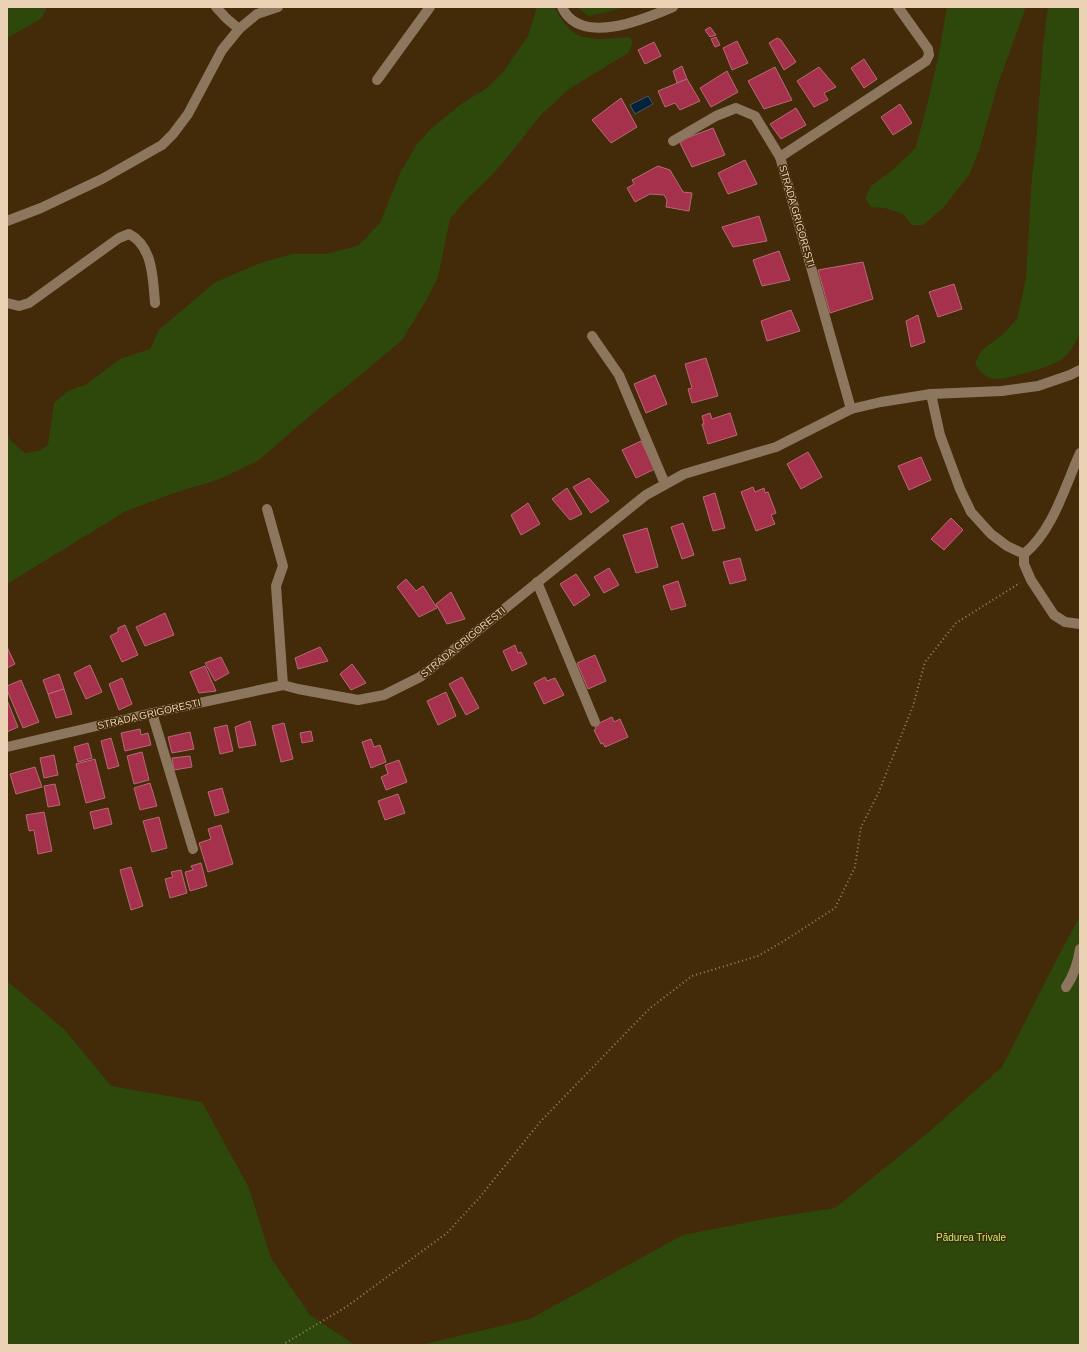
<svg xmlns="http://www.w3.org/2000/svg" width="1087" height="1352" font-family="Arial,sans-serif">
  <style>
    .green { fill: #2e480c }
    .water { fill: #05223c; stroke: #4a5660 }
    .building { fill: #a6314d; stroke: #b66a75 }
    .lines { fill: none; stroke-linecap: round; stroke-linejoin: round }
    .path { stroke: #9b8162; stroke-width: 2; stroke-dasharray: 1 3; stroke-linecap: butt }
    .minor { stroke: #8c775e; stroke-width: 10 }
    .labels { text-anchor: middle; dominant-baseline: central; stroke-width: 3; stroke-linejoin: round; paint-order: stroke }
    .street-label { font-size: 10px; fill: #ebd1b4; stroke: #432a08 }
    .park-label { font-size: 10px; fill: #b2f469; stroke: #432a08 }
  </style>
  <rect width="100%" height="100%" fill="#432a08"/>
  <g class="green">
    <path d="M7,7H47L41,19L7,38Z"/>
    <path d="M537,7H554C560,16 566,28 576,34C591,42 612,38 629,37L633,42L628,53L569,89L540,116L510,154L491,176L465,201L450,219L438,277L427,299L402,340L352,382L319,408L259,460L220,479L174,493L126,511L7,584V433L11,441L25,453L39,451L48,445L54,403L68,391L87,384L120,359L150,349L159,330L214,283L260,263L293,254H326L358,246L380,223L400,173L417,144L431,129L461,104L487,88L503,72L528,36Z"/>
    <path d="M577,7H628L589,16Z"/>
    <path d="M947,7H1026L997,87L979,151L969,175L943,208L923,225H912L903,214L885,208L871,207L865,198L871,186L890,172L915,149L926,110L939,53Z"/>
    <path d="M1048,7H1080V333C1075,344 1071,352 1061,360C1051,367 1008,379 996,379C986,379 979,371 975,363L982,350L1002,335L1017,319L1026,278L1032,177L1036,143L1043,47Z"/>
    <path d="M1080,916V1345H420L530,1319L683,1235L770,1218L835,1208L923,1137L1002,1067L1058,957Z"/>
    <path d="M7,981L65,1030L111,1086L202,1102L249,1188L271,1258L310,1315L355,1345H7Z"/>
  </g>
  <path class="water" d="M648,96L653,104L635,114L630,105Z"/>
  <g class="building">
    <path d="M710,27L716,35L710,37L705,30Z"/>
    <path d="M716,37L720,45L715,47L711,39Z"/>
    <path d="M777,38L781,40L796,62L784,70L769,43Z"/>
    <path d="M737,41L748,63L732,70L723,48Z"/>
    <path d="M654,42L661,56L645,64L638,50Z"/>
    <path d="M864,59L877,79L864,88L851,68Z"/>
    <path d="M682,66L687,79L677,83L673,71Z"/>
    <path d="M775,67L792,100L764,109L748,81Z"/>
    <path d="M819,67L836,87L824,93L828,100L814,107L797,81Z"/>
    <path d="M727,71L738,92L711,107L700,88Z"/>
    <path d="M687,79L700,101L680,110L675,103L665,107L658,91Z"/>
    <path d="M621,98L637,127L611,143L592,120Z"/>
    <path d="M900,104L912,123L893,135L881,117Z"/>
    <path d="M796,108L806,125L781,139L770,124Z"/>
    <path d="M713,128L725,155L692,167L679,141Z"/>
    <path d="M745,160L757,184L728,194L718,173Z"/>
    <path d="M658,166L670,170L683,192L692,193L689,211L666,207L667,200L664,195L650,194L635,202L627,188L634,184L632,180Z"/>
    <path d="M759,216L767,241L733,247L722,227Z"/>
    <path d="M779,251L790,280L762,286L753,260Z"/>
    <path d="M863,262L873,299L830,313L818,270Z"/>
    <path d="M954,284L962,309L938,317L929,292Z"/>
    <path d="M791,310L800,331L767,341L761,321Z"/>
    <path d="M918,315L925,342L911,347L906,321Z"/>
    <path d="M706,358L718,396L692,403L688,389L692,388L685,364Z"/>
    <path d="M655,375L667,404L646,413L634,384Z"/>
    <path d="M710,413L712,419L730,413L737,435L708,444L702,424H704L702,416Z"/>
    <path d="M641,441L655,469L636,478L622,450Z"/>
    <path d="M808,452L822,477L801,489L787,464Z"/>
    <path d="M921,457L931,480L909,490L898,466Z"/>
    <path d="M589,478L609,501L591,513L573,487Z"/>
    <path d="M753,487L755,492L764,488L765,493L768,492L776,513L771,515L775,524L756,531L741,492Z"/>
    <path d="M567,488L582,514L570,520L552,499Z"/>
    <path d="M715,493L725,528L713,531L703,497Z"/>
    <path d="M528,503L540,524L521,535L511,515Z"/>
    <path d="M951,518L963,530L944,550L931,539Z"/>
    <path d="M683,523L694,555L682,559L671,527Z"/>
    <path d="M647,528L658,567L636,573L623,535Z"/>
    <path d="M740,558L746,580L730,584L723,562Z"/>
    <path d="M609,568L619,585L604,593L594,577Z"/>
    <path d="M576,574L590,595L574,606L560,584Z"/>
    <path d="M406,579L416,591L423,586L437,608L419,617L397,587Z"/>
    <path d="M678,581L686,606L671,610L663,586Z"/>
    <path d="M451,592L465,619L447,624L436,604Z"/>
    <path d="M165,613L174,635L145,646L136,627Z"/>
    <path d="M125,625L138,655L122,662L110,636L118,632V628Z"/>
    <path d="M515,645L518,653L521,652L527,664L512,671L503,651Z"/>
    <path d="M7,647L15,664L7,668Z"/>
    <path d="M320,647L328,661L298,669L295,658Z"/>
    <path d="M595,655L606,681L588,689L577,663Z"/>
    <path d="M221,657L229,673L215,681L205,663Z"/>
    <path d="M352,664L366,683L351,690L340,674Z"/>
    <path d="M90,665L102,692L86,699L74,673Z"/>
    <path d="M205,666L216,691L199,693L190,672Z"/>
    <path d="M59,674L64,689L48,694L43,680Z"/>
    <path d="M462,677L479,708L466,715L449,684Z"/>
    <path d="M545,677L547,681L555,678L564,695L544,704L534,683Z"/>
    <path d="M122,678L132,704L119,710L109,684Z"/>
    <path d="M21,680L39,722L23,728L7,690V686Z"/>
    <path d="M64,689L72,714L56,718L48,694Z"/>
    <path d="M446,692L456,716L438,725L427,701Z"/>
    <path d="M7,700L18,727L7,732Z"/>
    <path d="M612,717L614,722L620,719L628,737L605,747L603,743L601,744L594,730L596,729L595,725Z"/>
    <path d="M250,721L256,745L239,748L235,727Z"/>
    <path d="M284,723L293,759L281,762L272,726Z"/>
    <path d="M227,725L233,751L220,754L214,728Z"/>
    <path d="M140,729L141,735L148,733L151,745L125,751L121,733Z"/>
    <path d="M311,731L313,741L302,743L300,733Z"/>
    <path d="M190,732L194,749L172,753L168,737Z"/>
    <path d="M111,738L119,766L108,769L101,741Z"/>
    <path d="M371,739L374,747L380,745L386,762L371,768L362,742Z"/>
    <path d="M88,743L92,758L78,762L74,747Z"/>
    <path d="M142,752L149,780L134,784L127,756Z"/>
    <path d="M54,755L58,775L44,778L40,758Z"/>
    <path d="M190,756L192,767L174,770L172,758Z"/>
    <path d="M95,759L105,798L86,803L76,764Z"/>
    <path d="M399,760L407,782L386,790L381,777L388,774L385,765Z"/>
    <path d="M35,767L42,787L16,794L10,774Z"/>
    <path d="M150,783L157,806L140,810L134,788Z"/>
    <path d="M55,784L60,805L48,807L44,786Z"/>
    <path d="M222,788L229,812L215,816L208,792Z"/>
    <path d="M398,794L405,813L385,820L378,801Z"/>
    <path d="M108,808L112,824L94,829L90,812Z"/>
    <path d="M44,812L52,851L38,854L34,830L29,831L26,815Z"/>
    <path d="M159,817L167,848L152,852L143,821Z"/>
    <path d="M221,825L233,864L208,872L199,843L211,839L208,829Z"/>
    <path d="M201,863L207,886L190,891L185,872L193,870L191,866Z"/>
    <path d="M131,867L143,906L131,910L120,870Z"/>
    <path d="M181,870L187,893L170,898L165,879L173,877L171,872Z"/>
  </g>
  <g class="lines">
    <path class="path" d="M282,1345L346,1307L447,1233L480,1197L540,1122L649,1009L692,976L758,956L784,941L835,908L855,867L861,827L878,794L913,706L925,662L956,623L1020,583"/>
    <g class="minor">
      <path d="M216,7L226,18L239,29"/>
      <path d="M562,7C580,47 645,19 673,7"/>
      <path d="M377,80L430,7"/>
      <path d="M673,141L716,116L736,108L755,116L780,157L851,409"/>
      <path d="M780,157L926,61L929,55L928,49L898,7"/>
      <path d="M7,221L41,208L102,179L162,145L173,134L188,114L222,50L239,29L257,14L278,7"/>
      <path d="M7,303L19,306L29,303L119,238L129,234C153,246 153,279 155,303"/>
      <path d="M592,336L619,375L665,484"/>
      <path d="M931,394L940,435L960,489L971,512L991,534L1007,546L1024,554"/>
      <path d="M1080,453C1065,486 1053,531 1024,554V564L1031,580L1054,615L1065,622L1080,624"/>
      <path d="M267,509L283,566L276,586L283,685"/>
      <path d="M537,582L595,722"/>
      <path d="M152,713L193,849"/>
      <path d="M7,747L152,713L283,685L298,689L358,700L384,695L420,677L646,495L684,474L776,447L851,409L881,402L931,394L1002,391L1038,386L1070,375L1080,370"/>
      <path d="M1066,987C1074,975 1078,963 1080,949"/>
    </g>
  </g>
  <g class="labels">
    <g class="street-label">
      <text transform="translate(797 216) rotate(74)">STRADA GRIGOREȘTI</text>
      <text transform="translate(463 642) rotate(-39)">STRADA GRIGOREȘTI</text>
      <text transform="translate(149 714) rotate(-13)">STRADA GRIGOREȘTI</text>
    </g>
    <g class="park-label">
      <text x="971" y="1237">Pădurea Trivale</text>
    </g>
  </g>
  <rect width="1087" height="1352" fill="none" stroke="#ebd1b4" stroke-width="16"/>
</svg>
